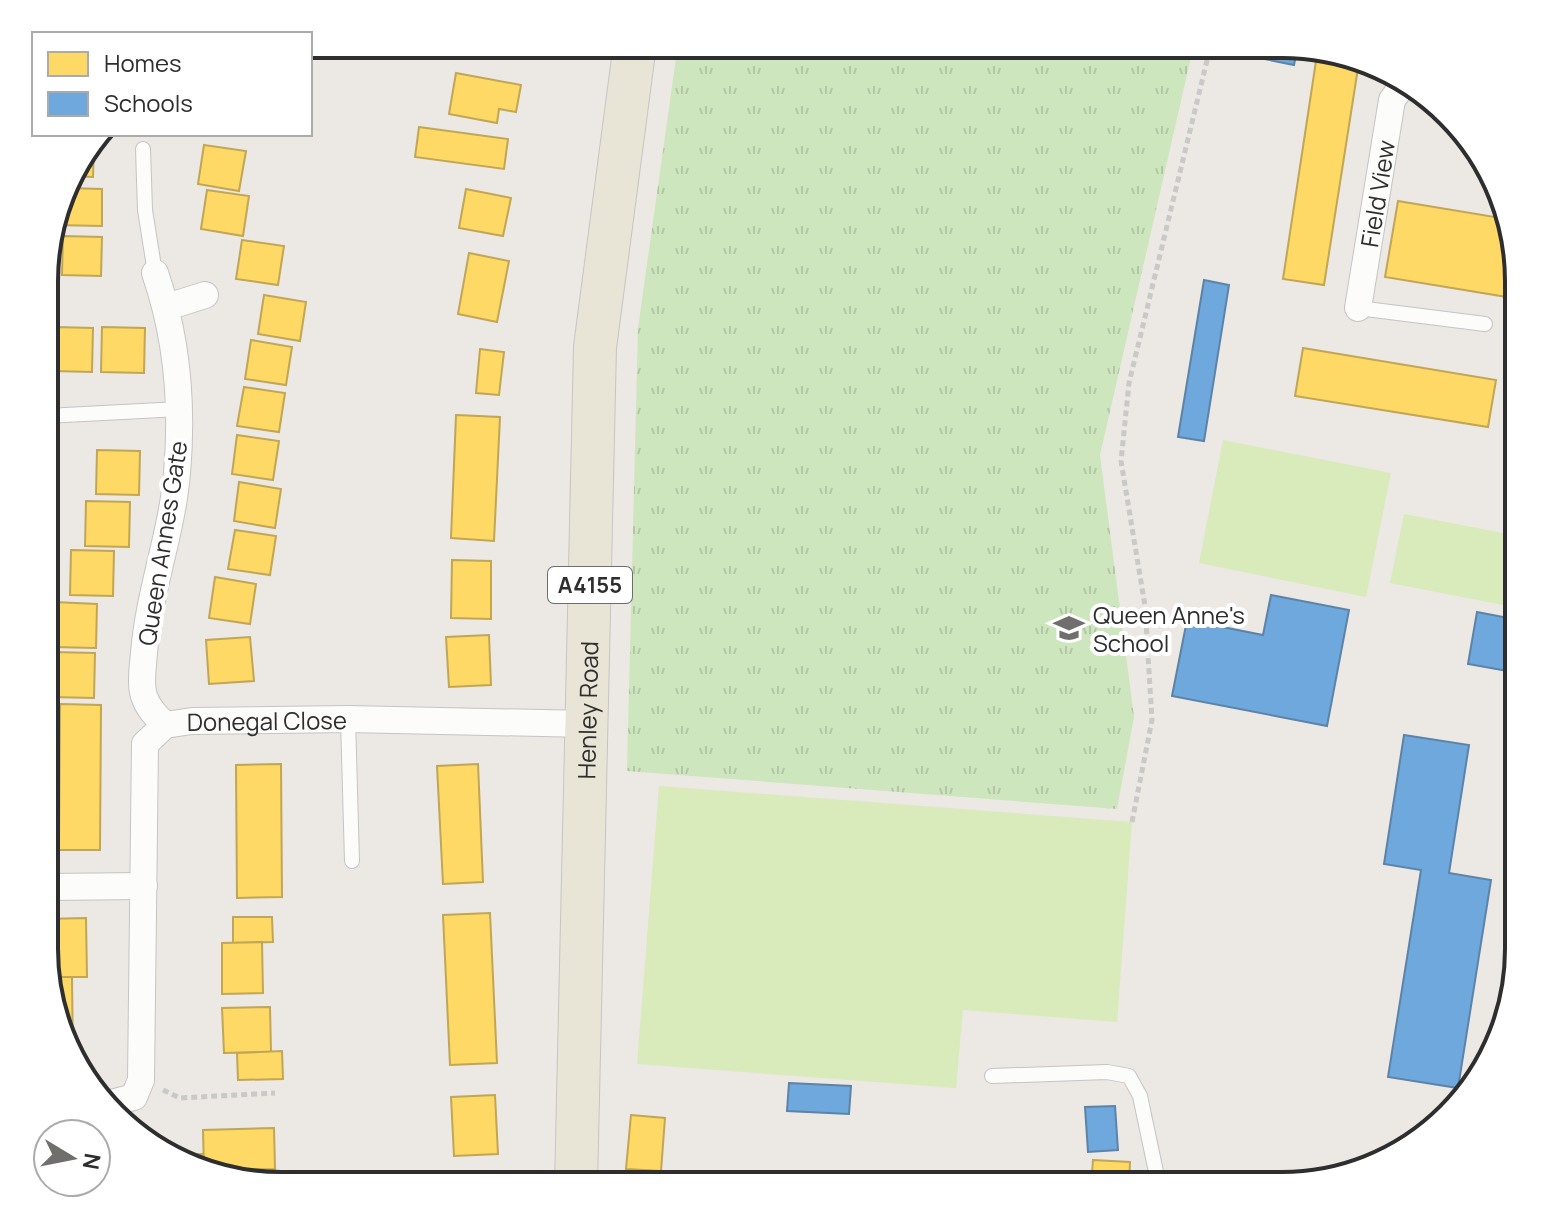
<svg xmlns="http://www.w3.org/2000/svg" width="1563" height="1230" font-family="Manrope,sans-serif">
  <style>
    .park { fill: url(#park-tufts) }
    .pitch { fill: #d9eabb }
    .homes { fill: #ffd966; stroke: #c0a655; stroke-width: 2 }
    .schools { fill: #6fa8dc; stroke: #5c83a8; stroke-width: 2 }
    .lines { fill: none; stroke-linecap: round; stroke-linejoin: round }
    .lane-casing { stroke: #c5c4c5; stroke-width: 16 }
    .street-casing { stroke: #c5c4c5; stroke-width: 28 }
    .primary-casing { stroke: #c6c5c4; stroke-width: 44 }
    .path { stroke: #c9c9c8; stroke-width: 5; stroke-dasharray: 6 4; stroke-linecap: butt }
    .lane { stroke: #fcfcfb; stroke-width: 14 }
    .street { stroke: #fcfcfb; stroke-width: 26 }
    .primary { stroke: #e8e4d6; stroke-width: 42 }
    .labels { text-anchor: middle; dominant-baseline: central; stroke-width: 8; stroke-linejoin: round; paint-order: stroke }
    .shield { fill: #fff; stroke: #6d6d6d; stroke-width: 2 }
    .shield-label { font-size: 22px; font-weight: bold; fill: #2e2e2e }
    .street-label { font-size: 24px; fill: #2e2e2e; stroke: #fff }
    .poi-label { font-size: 24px; fill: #2e2e2e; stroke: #fff; text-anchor: start }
    .rim { fill: none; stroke: #2e2e2e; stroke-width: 4 }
  </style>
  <defs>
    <pattern id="park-tufts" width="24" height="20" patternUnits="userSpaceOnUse" patternTransform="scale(2)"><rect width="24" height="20" fill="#cee6be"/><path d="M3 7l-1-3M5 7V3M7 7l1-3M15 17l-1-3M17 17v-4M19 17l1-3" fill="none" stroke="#b1c6a4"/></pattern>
  </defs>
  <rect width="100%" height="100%" fill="#ece8e4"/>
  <path class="park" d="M678,44H1194L1100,455L1134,717L1117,809L627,771L638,328Z"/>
  <g class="pitch">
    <path d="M1223,440L1391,473L1366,597L1199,563Z"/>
    <path d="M1404,514L1519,536V608L1390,583Z"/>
    <path d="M659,786L1132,822L1117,1022L963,1010L956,1088L637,1064Z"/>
  </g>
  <g class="homes">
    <path d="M476,44H541L540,55Z"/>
    <path d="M1316,61L1358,68L1324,285L1283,279Z"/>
    <path d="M456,73L521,85L516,112L499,109L497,123L449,114Z"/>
    <path d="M419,127L508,139L504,169L415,157Z"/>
    <path d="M94,141L93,177L71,176L76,163Z"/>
    <path d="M204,145L246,151L239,191L198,184Z"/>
    <path d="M67,188L102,189V226L54,225Z"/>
    <path d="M466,189L511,198L503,236L459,228Z"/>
    <path d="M207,190L249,196L243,236L201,229Z"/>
    <path d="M1398,201L1507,219L1519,280V299L1385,277Z"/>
    <path d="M63,236L102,237L101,276L62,275Z"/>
    <path d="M242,240L284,246L278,285L236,279Z"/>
    <path d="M469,253L509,261L497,322L458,314Z"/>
    <path d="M264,295L306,302L300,341L258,334Z"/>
    <path d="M55,327L93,328L92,372L54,371Z"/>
    <path d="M102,327L145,328L144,373L101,372Z"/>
    <path d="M251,340L292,347L286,385L245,379Z"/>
    <path d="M1303,348L1496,380L1488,427L1295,396Z"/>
    <path d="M480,349L504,352L499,395L476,393Z"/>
    <path d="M244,387L285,393L279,432L237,426Z"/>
    <path d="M456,415L500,417L494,541L451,538Z"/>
    <path d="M237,435L279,441L273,480L232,474Z"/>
    <path d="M97,450L140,451L139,495L96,494Z"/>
    <path d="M239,482L281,489L275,528L234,521Z"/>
    <path d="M86,501L130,502L129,547L85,546Z"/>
    <path d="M235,530L276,536L270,575L228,569Z"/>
    <path d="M71,550L114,551L113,596L70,595Z"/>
    <path d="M452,560L491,561V619L451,618Z"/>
    <path d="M215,577L256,584L250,624L209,618Z"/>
    <path d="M54,602L97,604L96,648L53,647Z"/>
    <path d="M489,635L491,685L449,687L446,637Z"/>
    <path d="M250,637L254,681L209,684L206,640Z"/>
    <path d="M52,652L95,653L94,698L51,697Z"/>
    <path d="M60,704L101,705L100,850H59Z"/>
    <path d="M281,764L282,897L237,898L236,765Z"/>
    <path d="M478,764L483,882L443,884L437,766Z"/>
    <path d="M490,913L497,1063L450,1065L443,915Z"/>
    <path d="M233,917H272L273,942L233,943Z"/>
    <path d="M86,918L87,977H48L45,919Z"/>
    <path d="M262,942L263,993L222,994V943Z"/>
    <path d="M48,977H72L73,1060L68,1054Z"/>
    <path d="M270,1007L271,1052L224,1053L222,1008Z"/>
    <path d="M282,1051L283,1079L238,1080L237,1053Z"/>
    <path d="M495,1095L498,1154L454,1156L451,1097Z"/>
    <path d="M631,1115L665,1118L661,1171L626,1169Z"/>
    <path d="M274,1128L275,1169L204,1171L203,1130Z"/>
    <path d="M203,1154L204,1171L190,1168L169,1155Z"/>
    <path d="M1093,1160L1130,1162L1129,1186H1091Z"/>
    <path d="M319,1178V1186H294V1180Z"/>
  </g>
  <g class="schools">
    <path d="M1241,44H1297L1298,45L1294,65L1239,54Z"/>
    <path d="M1204,280L1229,285L1204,441L1178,437Z"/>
    <path d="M1271,595L1349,610L1327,726L1172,696L1187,620L1263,635Z"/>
    <path d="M1477,612L1519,620V673L1468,664Z"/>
    <path d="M1404,735L1469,745L1449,873L1491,880L1458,1088L1388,1077L1421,870L1384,864Z"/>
    <path d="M789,1083L851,1086L849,1114L787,1111Z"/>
    <path d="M1115,1106L1118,1150L1088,1152L1085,1107Z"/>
  </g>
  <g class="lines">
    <g class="lane-casing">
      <g id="lane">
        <path d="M143,149L145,210L155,273"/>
        <path d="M1358,308L1485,324"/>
        <path d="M46,416L180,409"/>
        <path d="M348,719L352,861"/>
        <path d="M992,1076L1107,1072L1129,1076L1140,1096L1159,1186"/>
      </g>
    </g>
    <g class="street-casing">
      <g id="street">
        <path d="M155,273C177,337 183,405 177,473C172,533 149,591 144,653C143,666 140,683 144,696C148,708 156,716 165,725"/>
        <path d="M167,307L205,295"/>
        <path id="s1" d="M1358,308L1392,100L1405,82"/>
        <path d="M45,887L144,886"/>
        <path id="s2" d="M107,1104L134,1097L141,1080L145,744L165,725L192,721L348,719L587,724"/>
      </g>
    </g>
    <g class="primary-casing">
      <g id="primary">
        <path id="s3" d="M576,1186L595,347L635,44"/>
      </g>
    </g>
    <g class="path">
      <path d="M1132,822L1152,720L1145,606L1121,461L1129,383L1211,44"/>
      <path d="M163,1090L180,1098L275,1093"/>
    </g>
    <use href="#lane" class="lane"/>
    <use href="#street" class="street"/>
    <use href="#primary" class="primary"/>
  </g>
  <defs>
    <g id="school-bare" transform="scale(2.4)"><path d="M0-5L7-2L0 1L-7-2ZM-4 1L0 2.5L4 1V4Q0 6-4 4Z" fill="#706f6e" stroke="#fff" stroke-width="2.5" paint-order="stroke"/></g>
  </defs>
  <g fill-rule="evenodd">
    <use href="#school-bare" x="1069" y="628"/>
  </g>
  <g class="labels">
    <rect class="shield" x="548" y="567" width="84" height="36" rx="6"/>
    <g class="shield-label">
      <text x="590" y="585">A4155</text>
    </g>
    <g class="street-label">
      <text stroke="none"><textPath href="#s1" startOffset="116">Field View</textPath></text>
      <text transform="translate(162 543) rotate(-81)">Queen Annes Gate</text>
      <text stroke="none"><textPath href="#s3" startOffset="476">Henley Road</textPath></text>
      <text stroke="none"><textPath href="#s2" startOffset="512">Donegal Close</textPath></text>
    </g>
    <g class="poi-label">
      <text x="1093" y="614">Queen Anne's<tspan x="1093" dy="28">School</tspan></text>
    </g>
  </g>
  <path d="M0 0H1563V1230H0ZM281 58H1282A223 223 0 0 1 1505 281V949A223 223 0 0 1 1282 1172H281A223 223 0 0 1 58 949V281A223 223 0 0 1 281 58Z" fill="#fff" fill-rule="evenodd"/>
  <path class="rim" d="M281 58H1282A223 223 0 0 1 1505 281V949A223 223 0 0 1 1282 1172H281A223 223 0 0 1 58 949V281A223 223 0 0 1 281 58Z"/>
  <rect x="32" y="32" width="280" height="104" fill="#ffffff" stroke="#ababab" stroke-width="2"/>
  <rect x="48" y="52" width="40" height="24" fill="#ffd966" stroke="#ababab" stroke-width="2"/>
  <text x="104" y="72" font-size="24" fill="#2e2e2e">Homes</text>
  <rect x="48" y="92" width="40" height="24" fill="#6fa8dc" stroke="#ababab" stroke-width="2"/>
  <text x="104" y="112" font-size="24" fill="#2e2e2e">Schools</text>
  <g transform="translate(72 1158) rotate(100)"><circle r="38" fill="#ffffff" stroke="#ababab" stroke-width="2"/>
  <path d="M0-6L14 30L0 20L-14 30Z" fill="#706f6e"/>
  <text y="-12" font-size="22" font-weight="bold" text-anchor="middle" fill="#2e2e2e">N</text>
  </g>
</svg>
